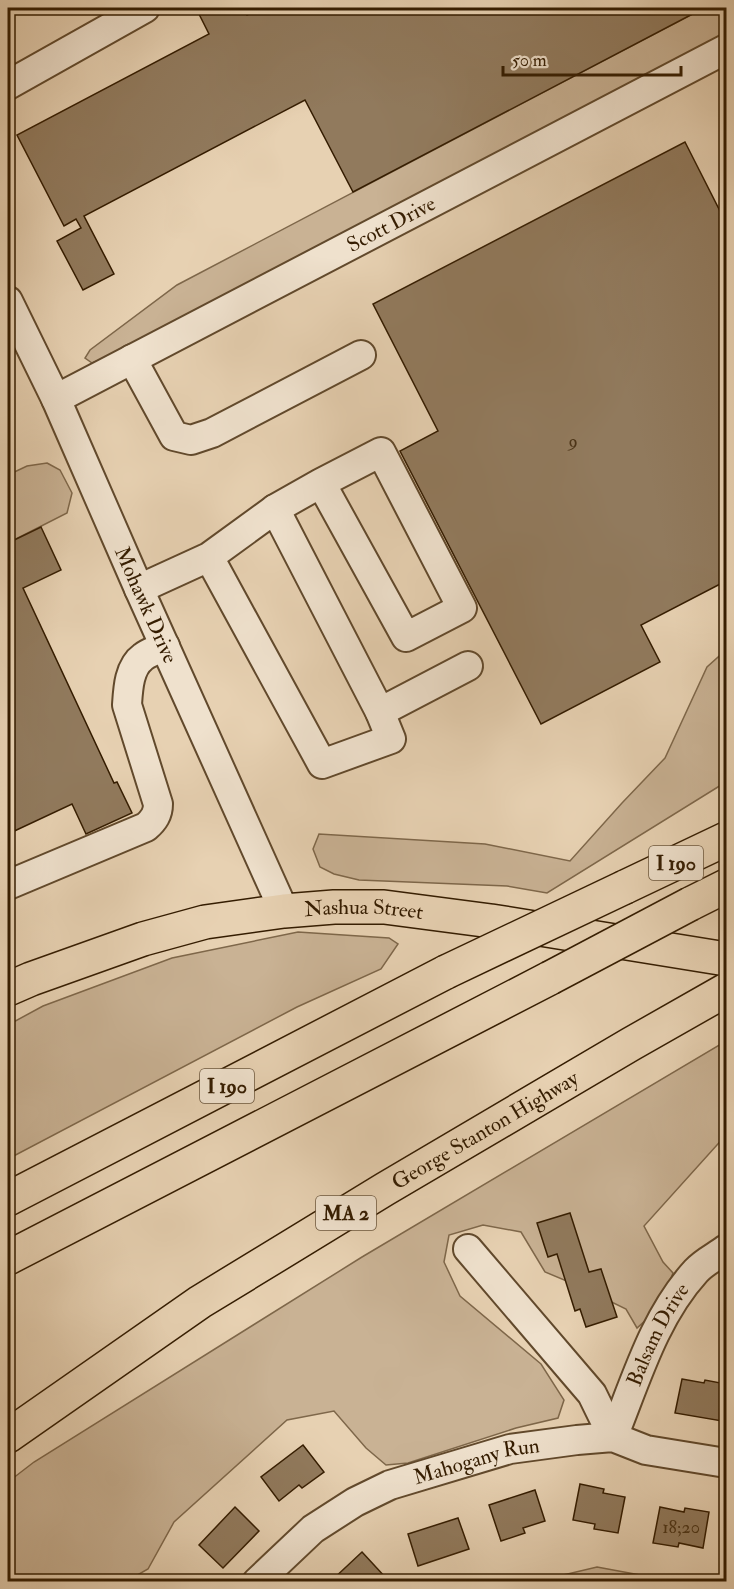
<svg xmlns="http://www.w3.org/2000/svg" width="734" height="1589" font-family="'IM FELL Double Pica',serif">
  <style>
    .green { fill: #c9b294; stroke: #7e674a; stroke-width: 1.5 }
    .building { fill: #917a5d; stroke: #341c00; stroke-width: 1.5 }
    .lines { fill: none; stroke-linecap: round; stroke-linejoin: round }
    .minor-casing { stroke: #61492c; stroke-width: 32 }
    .major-casing { stroke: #341c00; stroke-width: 36 }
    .highway-casing { stroke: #341c00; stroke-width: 36 }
    .minor { stroke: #efe1cd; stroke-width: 28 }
    .major { stroke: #e7d1b2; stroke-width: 33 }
    .highway { stroke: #e7d1b2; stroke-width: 33 }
    .highway-bridge-casing { stroke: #341c00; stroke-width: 36; stroke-linecap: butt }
    .highway-bridge { stroke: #e7d1b2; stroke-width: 33 }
    .labels { text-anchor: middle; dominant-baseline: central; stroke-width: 5; stroke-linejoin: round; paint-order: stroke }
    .number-label { font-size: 18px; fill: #4b3417 }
    .shield { fill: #efe1cd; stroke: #6c573e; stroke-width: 1.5 }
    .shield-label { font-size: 20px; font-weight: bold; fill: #341c00 }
    .street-label { font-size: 21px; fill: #341c00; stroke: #efe1cd }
  </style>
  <rect width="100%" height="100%" fill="#e7d1b2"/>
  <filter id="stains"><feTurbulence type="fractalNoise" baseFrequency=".00333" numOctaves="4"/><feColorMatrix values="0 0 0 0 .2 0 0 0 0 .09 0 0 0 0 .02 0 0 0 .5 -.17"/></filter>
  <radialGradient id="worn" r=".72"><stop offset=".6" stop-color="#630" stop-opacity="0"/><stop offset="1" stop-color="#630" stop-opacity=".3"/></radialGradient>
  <g class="green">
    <path d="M704,8H726V35L254,283L102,359L92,363L85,358L90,350L177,285Z"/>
    <path d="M47,463L60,470L72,493L67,513L8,543V475L27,466Z"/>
    <path d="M726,650V782L547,893L507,886L359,880L334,874L320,867L313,849L319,834L485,844L570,861L622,803L665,758L707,667Z"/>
    <path d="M298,932L389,938L398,944L381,969L297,1007L8,1159V1025L43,1006L172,958Z"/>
    <path d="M726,1041V1135L644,1226L663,1262L673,1273L659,1308L637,1328L626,1309L581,1287L545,1272L521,1232L483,1225L449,1235L444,1262L460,1296L541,1364L564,1400L558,1418L516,1428L408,1463L386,1465L366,1448L334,1411L287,1420L174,1522L148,1569L127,1581L8,1582V1482L34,1462L362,1257Z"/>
    <path d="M597,1567L667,1580L677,1581H538Z"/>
  </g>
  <g class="building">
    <path d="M210,8H242L247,15L262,8H704L353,192L305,100L84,216L114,274L83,290L57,241L81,228L76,219L64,226L17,135L209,34L199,14Z"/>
    <path d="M685,142L726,223V581L641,625L660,662L541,724L400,451L438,431L373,304Z"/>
    <path d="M41,527L61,570L23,588L114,783L117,782L132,813L86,834L72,804L8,834V543Z"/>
    <path d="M570,1213L589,1272L601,1269L617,1317L586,1327L580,1309L575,1311L557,1254L548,1257L537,1223Z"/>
    <path d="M682,1379L704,1383L705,1380L726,1384V1398L722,1421L675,1413Z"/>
    <path d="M303,1445L324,1472L302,1488L299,1485L279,1501L261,1477Z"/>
    <path d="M580,1484L604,1489L603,1493L625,1497L618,1533L594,1529L595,1524L573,1520Z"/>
    <path d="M535,1490L545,1521L523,1528L525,1533L501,1541L489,1505Z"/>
    <path d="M235,1507L259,1531L223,1568L199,1545Z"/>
    <path d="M660,1507L684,1512L685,1508L709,1512L703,1548L679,1543L678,1547L653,1543Z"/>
    <path d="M458,1518L469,1549L418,1566L408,1534Z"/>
    <path d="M362,1552L386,1578L382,1582H330Z"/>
  </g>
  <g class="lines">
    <g class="minor-casing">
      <g id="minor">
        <path d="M8,85L145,8"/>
        <path id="s1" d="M8,301L56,399L139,589L284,911"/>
        <path d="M132,359L174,436L191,440L212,433L361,355"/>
        <path id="s2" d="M56,399L726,49"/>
        <path d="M275,509L321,483L381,452L462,608L406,637L321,483"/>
        <path d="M139,589L209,557L322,764L391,739L380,712L275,509L209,557"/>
        <path d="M380,712L468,666"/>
        <path d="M8,885L146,827C154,820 158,814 158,804L127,705C128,689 129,667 143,657C149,652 158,650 165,646"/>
        <path d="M468,1249L592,1394L613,1437"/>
        <path id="s3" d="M613,1437C636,1380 654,1317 696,1271C704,1262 717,1256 726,1249"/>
        <path id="s4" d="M257,1582L313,1529L355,1502L390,1485L510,1449L577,1440L613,1437L646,1450L726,1463"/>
      </g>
    </g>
    <g class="major-casing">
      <g id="major">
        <path id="s5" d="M8,989L31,979L143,939L205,922L284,911L334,907H384L491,921L726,959"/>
      </g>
    </g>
    <g class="highway-casing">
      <g id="highway">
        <path d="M625,887L726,839"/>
        <path d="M690,904L726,886"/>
        <path d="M8,1199L446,972"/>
        <path d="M8,1258L550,978"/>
        <path id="s6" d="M8,1436L200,1302L385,1189L631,1044L726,990"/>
      </g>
    </g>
    <use href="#minor" class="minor"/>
    <use href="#major" class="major"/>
    <use href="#highway" class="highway"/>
    <g class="highway-bridge-casing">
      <g id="highway-bridge">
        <path d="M446,972L625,887"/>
        <path d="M550,978L690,904"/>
      </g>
    </g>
    <use href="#highway-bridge" class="highway-bridge"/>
  </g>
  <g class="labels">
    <g class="number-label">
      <text x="573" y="441">9</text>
      <text x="681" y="1527">18;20</text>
    </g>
    <g class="shield">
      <rect x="649" y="846" width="54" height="34" rx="4.5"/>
      <rect x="200" y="1069" width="54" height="34" rx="4.5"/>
      <rect x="316" y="1196" width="60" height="34" rx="4.5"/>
    </g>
    <g class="shield-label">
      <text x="676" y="863">I 190</text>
      <text x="227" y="1086">I 190</text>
      <text x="346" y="1213">MA 2</text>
    </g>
    <g class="street-label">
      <text stroke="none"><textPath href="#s2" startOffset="378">Scott Drive</textPath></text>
      <text stroke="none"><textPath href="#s1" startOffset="334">Mohawk Drive</textPath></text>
      <text stroke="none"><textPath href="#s5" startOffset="368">Nashua Street</textPath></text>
      <text stroke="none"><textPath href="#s6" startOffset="567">George Stanton Highway</textPath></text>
      <text stroke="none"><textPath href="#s3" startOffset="112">Balsam Drive</textPath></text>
      <text stroke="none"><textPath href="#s4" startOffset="256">Mahogany Run</textPath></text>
    </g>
  </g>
  <rect width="734" height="1589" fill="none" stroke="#e7d1b2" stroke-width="30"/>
  <rect x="9" y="9" width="716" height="1571" fill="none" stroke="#341c00" stroke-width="3"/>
  <rect x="15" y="15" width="704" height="1559" fill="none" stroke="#341c00" stroke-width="1.5"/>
  <path d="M503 66v9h178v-9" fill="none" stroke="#341c00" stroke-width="3"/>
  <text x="512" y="66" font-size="18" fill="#341c00" stroke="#efe1cd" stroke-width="4.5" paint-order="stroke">50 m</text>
  <rect width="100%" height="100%" filter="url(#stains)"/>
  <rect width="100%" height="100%" fill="url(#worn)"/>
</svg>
